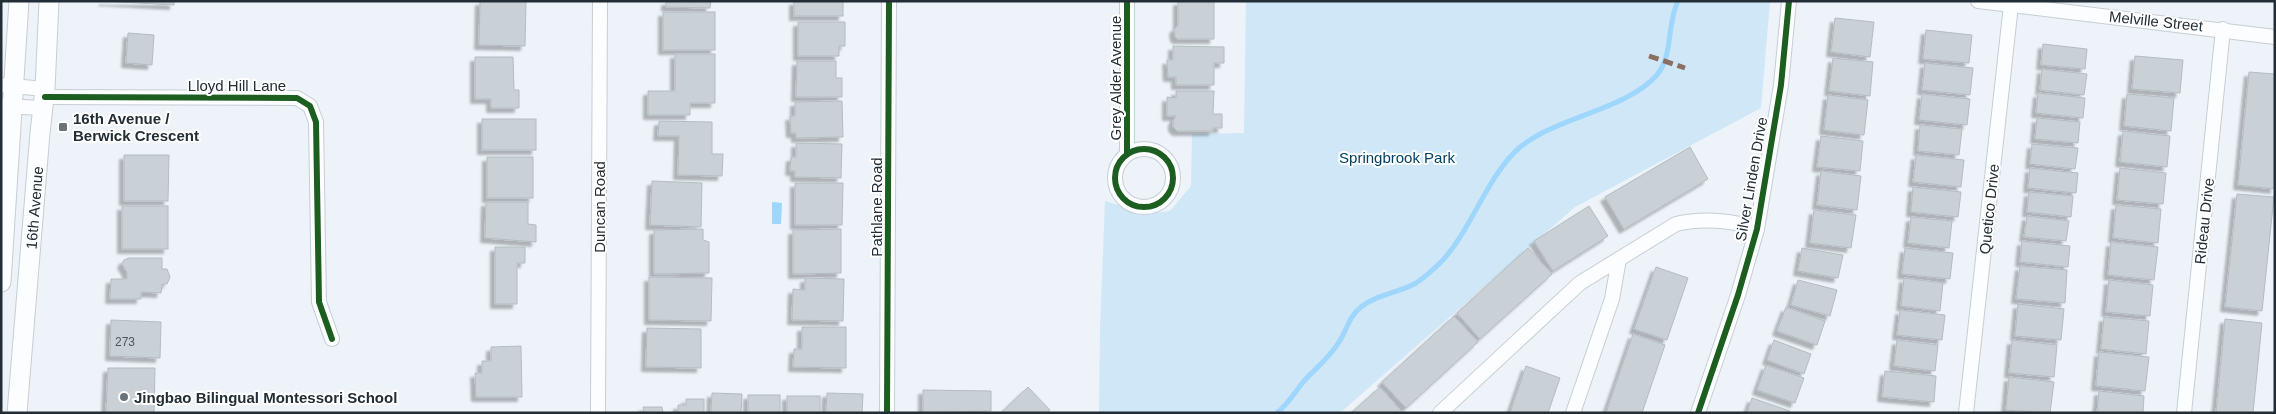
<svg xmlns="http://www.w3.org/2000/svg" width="2276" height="414" font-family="Arial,sans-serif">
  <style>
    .green { fill: #cfe7f7 }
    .water { fill: #9ed6fc }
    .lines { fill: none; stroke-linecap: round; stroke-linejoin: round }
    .stream { stroke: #9ed6fc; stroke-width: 5 }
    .building { fill: #c9d0d6; stroke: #b4bcc2; filter: url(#shadow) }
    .street-casing { stroke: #c6ced4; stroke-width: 16 }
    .secondary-casing { stroke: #c6ced4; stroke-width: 21 }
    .street { stroke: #fcfdfe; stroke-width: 14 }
    .secondary { stroke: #fcfdfe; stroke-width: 19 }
    .quiet { stroke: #8d6e63; stroke-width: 5; stroke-dasharray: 10 5; stroke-linecap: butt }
    .cycleway-casing { stroke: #fff; stroke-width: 9 }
    .cycleway { stroke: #1b5e20; stroke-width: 6 }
    .poi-dot { fill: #6a7279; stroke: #fff; stroke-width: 2 }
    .labels { text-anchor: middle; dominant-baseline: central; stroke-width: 4; stroke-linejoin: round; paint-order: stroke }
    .number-label { font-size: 12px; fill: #4c565d }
    .street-label { font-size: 15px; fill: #232d35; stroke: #fff }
    .poi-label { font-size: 15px; font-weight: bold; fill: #232d35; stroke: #fff; text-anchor: start }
    .park-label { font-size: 15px; fill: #004061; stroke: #fff }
  </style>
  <defs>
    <filter id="shadow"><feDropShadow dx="-4.5" dy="4.5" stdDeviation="1" flood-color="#0004"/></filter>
  </defs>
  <rect width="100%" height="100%" fill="#edf3f8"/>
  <path class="green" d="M1246,1H1770L1761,108L1575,207L1340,413H1099L1100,330L1105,201L1147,214L1170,211L1191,186L1192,134L1244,133Z"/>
  <path class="water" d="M772,202L782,203L781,224H772Z"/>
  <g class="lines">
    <path class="stream" d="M1277,413C1288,404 1295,392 1304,381C1316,368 1330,357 1339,342C1347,330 1349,316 1361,307C1377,294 1399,293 1416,283C1425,277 1435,268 1442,261C1471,230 1488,175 1519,148C1556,117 1625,110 1656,76C1674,56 1666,25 1678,1"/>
  </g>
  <g class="building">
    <path d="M103,1H174V5Z"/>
    <path d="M480,1H526L525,46L479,45Z"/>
    <path d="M666,1H711L710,8L666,7Z"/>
    <rect x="794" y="1" width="49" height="15"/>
    <path d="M1178,1H1214V39H1177L1175,37L1174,29L1178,26Z"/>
    <rect x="663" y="12" width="52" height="38"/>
    <path d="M1835,18L1874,22L1870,57L1831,52Z"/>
    <path d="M798,22H845V46H839V56H798Z"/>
    <path d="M1926,30L1972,35L1969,63L1923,59Z"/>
    <path d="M128,33L154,35L152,65L126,63Z"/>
    <path d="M2043,44L2087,49L2085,69L2041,65Z"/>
    <path d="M1173,46L1224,47V63H1214V85H1176V77H1168L1167,60H1173Z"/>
    <path d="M675,54H715V103H690V115H648V91H675Z"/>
    <path d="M2135,56L2183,60L2180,93L2132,89Z"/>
    <path d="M475,57H513L514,90H519V108H491V99H475Z"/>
    <path d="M1833,58L1873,62L1870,96L1829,91Z"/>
    <path d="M797,61H836V78H842V97H796Z"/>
    <path d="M1925,63L1973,68L1970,95L1922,90Z"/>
    <path d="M2042,69L2087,74L2084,95L2040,90Z"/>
    <path d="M2249,72L2275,74V189L2238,185Z"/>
    <path d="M1176,91H1214L1213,114H1222V128H1213V131H1177L1173,127V121L1176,116H1167V97L1176,98Z"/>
    <path d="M2038,93L2085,98L2083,118L2036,113Z"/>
    <path d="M1922,94L1970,99L1967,125L1919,120Z"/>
    <path d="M2127,94L2174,98L2171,131L2124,126Z"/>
    <path d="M1828,95L1868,100L1864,135L1824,130Z"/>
    <path d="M842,101L843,137L796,138V133H791L790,116H795V102Z"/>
    <path d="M2037,118L2080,122L2078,143L2035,139Z"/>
    <rect x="482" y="119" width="54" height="31"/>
    <path d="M659,121L712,122V154H723L722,176L678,175L679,136H658Z"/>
    <path d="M1920,125L1962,129L1959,155L1918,151Z"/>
    <path d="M2123,131L2170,136L2167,167L2120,162Z"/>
    <path d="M1821,136L1863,141L1860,171L1817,167Z"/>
    <path d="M796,143L842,144L841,178L795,177V171H790L791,157H796Z"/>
    <path d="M2032,144L2078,148L2075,169L2030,164Z"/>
    <path d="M1690,147L1708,179L1624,229L1605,197Z"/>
    <path d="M124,155H169L168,201H124Z"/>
    <path d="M1916,155L1964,160L1961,187L1913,182Z"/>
    <rect x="487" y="157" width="46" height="41"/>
    <path d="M2030,168L2078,173L2076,193L2028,188Z"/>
    <path d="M2120,168L2166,173L2163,204L2117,200Z"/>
    <path d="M1821,171L1861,176L1857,210L1817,205Z"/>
    <path d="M652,181L702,183L701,227L650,225Z"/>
    <path d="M795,183H843L842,225H795Z"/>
    <path d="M1913,187L1961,192L1958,217L1911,212Z"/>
    <path d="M2029,192L2073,196L2071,217L2027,212Z"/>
    <path d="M2237,194L2274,197L2262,311L2225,307Z"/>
    <path d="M486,202H528V224L536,225V242L485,238Z"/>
    <path d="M2116,205L2161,209L2158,243L2113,238Z"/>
    <rect x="122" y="206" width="46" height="43"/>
    <path d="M1589,206L1608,236L1553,271L1534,241Z"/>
    <path d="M1814,210L1856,215L1851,248L1810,243Z"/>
    <path d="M2027,216L2069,221L2066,241L2024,237Z"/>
    <path d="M1911,217L1952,221L1949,248L1908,243Z"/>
    <path d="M703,229V240L709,242V273L654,274V230Z"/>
    <path d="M841,229V273L793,274V230Z"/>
    <path d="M2022,241L2070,246L2068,267L2020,262Z"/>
    <path d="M2111,242L2158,247L2154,280L2108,275Z"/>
    <path d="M495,247H525V263H517V304H495Z"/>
    <path d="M1528,248L1552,274L1480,339L1457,313Z"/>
    <path d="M1802,248L1843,255L1838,278L1798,271Z"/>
    <path d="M1905,248L1953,253L1950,279L1902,274Z"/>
    <path d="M129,258H162V269H167L170,277L167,284H162L161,293L141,292V299H110L111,279H127V272L122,264L124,260Z"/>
    <path d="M2020,266L2067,270L2065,303L2016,299Z"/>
    <path d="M1656,267L1688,278L1667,340L1634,329Z"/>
    <path d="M649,277L712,278L711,321L649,320Z"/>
    <path d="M805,278L844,279L843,321L792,320L793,289L805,290Z"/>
    <path d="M1904,278L1943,283L1940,311L1901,306Z"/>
    <path d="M1798,280L1837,290L1830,316L1791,305Z"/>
    <path d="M2109,280L2153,285L2150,316L2106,312Z"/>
    <path d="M2018,304L2064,309L2061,340L2015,336Z"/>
    <path d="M1786,307L1825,321L1817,345L1777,331Z"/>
    <path d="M1900,310L1945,315L1942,340L1897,335Z"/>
    <path d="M1454,316L1478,342L1406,408L1382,382Z"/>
    <path d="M2104,317L2149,321L2146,354L2101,349Z"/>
    <path d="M2225,319L2262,323L2253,413H2216Z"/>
    <path d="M111,320L161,322L160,358L110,356Z"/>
    <path d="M802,327H846V368L793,367L794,349H802Z"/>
    <path d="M647,328L701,329V368L646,367Z"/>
    <path d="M1633,334L1665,345L1642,413H1606Z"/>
    <path d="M1774,340L1811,354L1804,374L1767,360Z"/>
    <path d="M1897,340L1938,345L1935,371L1894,366Z"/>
    <path d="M2012,340L2057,345L2054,377L2009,373Z"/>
    <path d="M521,346L522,397H476L475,373H482V361H491V347Z"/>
    <path d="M2099,352L2149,357L2145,391L2096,386Z"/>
    <path d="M1766,365L1804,378L1795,403L1757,390Z"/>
    <path d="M1526,366L1560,378L1548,413H1510Z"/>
    <path d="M108,368H155L154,413H106Z"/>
    <path d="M1885,371L1936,376L1934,402L1882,397Z"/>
    <path d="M2009,377L2054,382L2050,413L2006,410Z"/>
    <path d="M1028,387L1050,410L1047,413H1001Z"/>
    <path d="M1380,387L1403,413H1351Z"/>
    <path d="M923,390L991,391V411L923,413Z"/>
    <path d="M2099,391L2144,396L2143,413H2097Z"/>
    <path d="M712,393L742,394L741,413H711Z"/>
    <path d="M827,393L863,394L862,413H826Z"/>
    <rect x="748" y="395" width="32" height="18"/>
    <rect x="787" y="396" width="33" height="17"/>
    <path d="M1752,398L1790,411L1789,413H1747Z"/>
    <path d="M686,399H704V413H678V405H686Z"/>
    <path d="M643,407H662L663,413H644Z"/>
  </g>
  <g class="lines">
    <g class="street-casing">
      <g id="street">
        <path d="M1127,1V154"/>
        <path d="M1978,1L2275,37"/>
        <path d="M1,85L45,89"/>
        <path d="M45,97L297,98L310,106L316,122L319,302L332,339"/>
        <path d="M1,106L44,108"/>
        <circle cx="1144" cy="178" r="29"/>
        <path d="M598,413L600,1"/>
        <path d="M887,413L889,1"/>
        <path d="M1440,413L1580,283L1676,224C1702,218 1733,220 1757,229"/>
        <path d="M1573,413L1612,299L1619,259"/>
        <path d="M1698,413L1738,295L1757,229L1781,85L1789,1"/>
        <path d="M1966,413L2011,5"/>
        <path d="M2184,413L2223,29"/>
      </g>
    </g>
    <g class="secondary-casing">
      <g id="secondary">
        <path d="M1,282L19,1"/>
        <path id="s1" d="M17,413L40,133L45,89L49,1"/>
      </g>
    </g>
    <use href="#street" class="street"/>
    <use href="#secondary" class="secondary"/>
    <path class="quiet" d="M1649,56L1685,68"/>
    <g class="cycleway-casing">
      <g id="cycleway">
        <path d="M1127,1V154"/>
        <path d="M45,97L297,98L310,106L316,122L319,302L332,339"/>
        <circle cx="1144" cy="178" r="29"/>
        <path d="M887,413L889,1"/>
        <path d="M1698,413L1738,295L1757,229L1781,85L1789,1"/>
      </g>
    </g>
    <use href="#cycleway" class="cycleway"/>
  </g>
  <g class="poi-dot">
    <rect x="58" y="122" width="10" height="10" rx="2.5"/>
    <circle cx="124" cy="397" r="5"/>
  </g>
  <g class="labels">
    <g class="number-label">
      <text x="125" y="342">273</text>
    </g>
    <g class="street-label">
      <text transform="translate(2156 21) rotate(6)">Melville Street</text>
      <text transform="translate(1115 78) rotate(-90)">Grey Alder Avenue</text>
      <text x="237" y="85">Lloyd Hill Lane</text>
      <text transform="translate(1751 179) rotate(-80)">Silver Linden Drive</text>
      <text stroke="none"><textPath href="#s1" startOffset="206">16th Avenue</textPath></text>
      <text transform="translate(599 207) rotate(-90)">Duncan Road</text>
      <text transform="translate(876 207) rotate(-90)">Pathlane Road</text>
      <text transform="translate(1989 209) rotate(-84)">Quetico Drive</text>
      <text transform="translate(2204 221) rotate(-84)">Rideau Drive</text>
    </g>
    <g class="poi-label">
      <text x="73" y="118">16th Avenue /<tspan x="73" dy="17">Berwick Crescent</tspan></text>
      <text x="134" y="397">Jingbao Bilingual Montessori School</text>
    </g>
    <g class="park-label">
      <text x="1397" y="157">Springbrook Park</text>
    </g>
  </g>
  <rect width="2276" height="414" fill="none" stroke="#232d35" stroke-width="5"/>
</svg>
